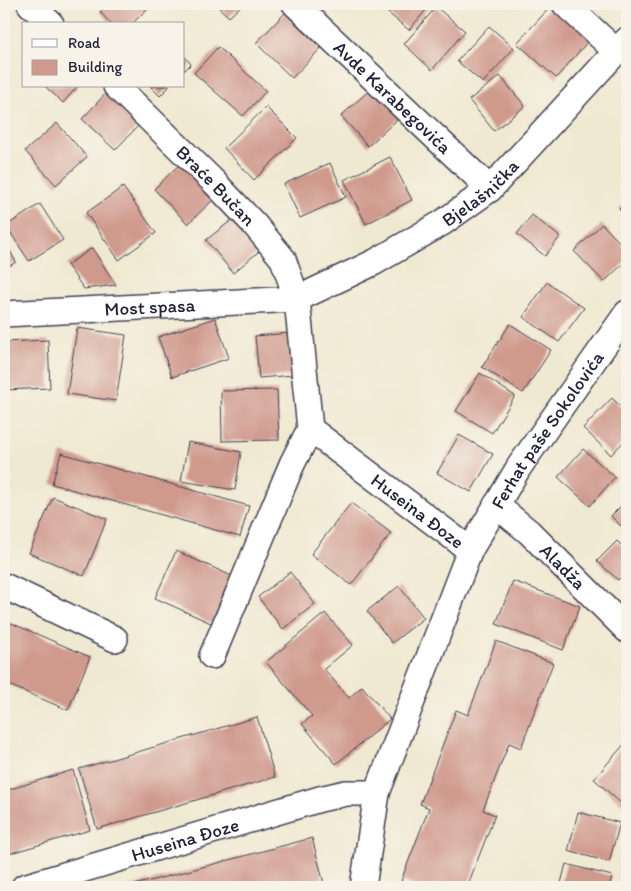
<svg xmlns="http://www.w3.org/2000/svg" width="631" height="891" font-family="Itim,sans-serif">
  <style>
    .building { fill: #cf998c }
    .lines { fill: none; stroke-linecap: round; stroke-linejoin: round }
    .minor-casing { stroke: #414052; stroke-width: 28 }
    .minor { stroke: #fff; stroke-width: 25 }
    .labels { text-anchor: middle; dominant-baseline: central; stroke-width: 5; stroke-linejoin: round; paint-order: stroke }
    .street-label { font-size: 19px; fill: #22223b; stroke: #f7f3e8 }
  </style>
  <rect width="100%" height="100%" fill="#f7f3e8"/>
  <filter id="ink" filterUnits="userSpaceOnUse"><feTurbulence type="fractalNoise" baseFrequency=".02" numOctaves="2"/><feDisplacementMap in="SourceGraphic" scale="10" xChannelSelector="R" yChannelSelector="G"/><feConvolveMatrix kernelMatrix="1 2 1 2 8 2 1 2 1" color-interpolation-filters="sRGB"/></filter>
  <filter id="wash" filterUnits="userSpaceOnUse"><feTurbulence type="fractalNoise" baseFrequency=".0096" numOctaves="4" result="noise"/><feDisplacementMap in="SourceGraphic" scale="20" xChannelSelector="R" yChannelSelector="G"/><feGaussianBlur stdDeviation="1.12" result="paint"/><feColorMatrix in="noise" values="0 0 0 0 0 0 0 0 0 0 0 0 0 0 0 0 0 1.4 0 .05"/><feComposite in="paint" operator="in"/></filter>
  <g filter="url(#wash)">
    <rect width="100%" height="100%" fill="#f0e9d2"/>
    <g id="blocks">
      <g class="building">
        <path d="M108,4H150L151,5L132,24H111L100,12Z"/>
        <path d="M215,4H243L229,17Z"/>
        <path d="M377,4H431L409,30Z"/>
        <path d="M553,4L591,38L556,78L517,43Z"/>
        <path d="M436,7L465,31L432,70L404,44Z"/>
        <path d="M285,13L321,48L292,78L256,43Z"/>
        <path d="M489,26L514,48L483,83L457,61Z"/>
        <path d="M218,47L266,91L243,116L194,73Z"/>
        <path d="M184,56L191,64L184,71Z"/>
        <path d="M500,76L525,106L494,131L469,100Z"/>
        <path d="M45,86H78L63,103Z"/>
        <path d="M150,86H170L160,96Z"/>
        <path d="M373,87L400,117L368,146L341,116Z"/>
        <path d="M108,91L141,123L115,150L82,119Z"/>
        <path d="M266,107L297,138L254,180L224,148Z"/>
        <path d="M57,123L87,157L56,185L25,151Z"/>
        <path d="M390,157L412,200L366,224L344,180Z"/>
        <path d="M183,161L217,196L188,224L154,189Z"/>
        <path d="M330,163L346,197L300,218L284,184Z"/>
        <path d="M123,187L156,233L119,260L86,213Z"/>
        <path d="M627,201V218L619,209Z"/>
        <path d="M40,204L63,240L29,261L6,226Z"/>
        <path d="M532,215L560,237L545,256L517,234Z"/>
        <path d="M237,216L263,248L233,273L206,240Z"/>
        <path d="M602,224L627,250V260L604,282L574,251Z"/>
        <path d="M4,240L16,262L4,269Z"/>
        <path d="M92,248L116,285L84,289L67,265Z"/>
        <path d="M547,282L584,308L559,342L523,317Z"/>
        <path d="M215,318L229,358L172,377L158,337Z"/>
        <path d="M510,324L551,350L523,393L482,367Z"/>
        <path d="M77,328L126,335L116,401L67,394Z"/>
        <path d="M290,333L294,375L259,378L255,336Z"/>
        <path d="M48,340L50,388L5,390L4,342Z"/>
        <path d="M480,373L515,396L492,433L456,411Z"/>
        <path d="M277,390L279,440L222,441L221,391Z"/>
        <path d="M612,398L627,413V438L611,455L583,428Z"/>
        <path d="M459,435L493,454L471,492L437,473Z"/>
        <path d="M188,442L241,452L235,490L181,481Z"/>
        <path d="M583,449L615,477L590,506L558,477Z"/>
        <path d="M61,453L249,506L240,537L52,484Z"/>
        <path d="M53,497L107,519L84,576L29,553Z"/>
        <path d="M627,500V532L611,516Z"/>
        <path d="M351,503L391,533L351,585L311,554Z"/>
        <path d="M617,541L627,551V571L618,580L597,561Z"/>
        <path d="M176,551L234,577L213,624L155,598Z"/>
        <path d="M290,572L315,604L283,629L258,597Z"/>
        <path d="M513,581L580,606L563,650L496,624Z"/>
        <path d="M399,586L424,618L392,643L367,611Z"/>
        <path d="M325,613L353,645L324,669L349,698L362,686L390,719L336,764L302,724L312,716L266,662Z"/>
        <path d="M4,620L90,657L68,710L4,683Z"/>
        <path d="M496,641L553,663L521,748L509,743L483,810L495,815L467,887H417L401,881L429,808L420,804L456,710L468,715Z"/>
        <path d="M257,717L275,777L97,829L79,769Z"/>
        <path d="M627,741V801L623,805L594,779Z"/>
        <path d="M73,770L90,830L4,855V791Z"/>
        <path d="M578,812L620,823L609,862L568,851Z"/>
        <path d="M312,838L325,887H127Z"/>
        <path d="M566,864L612,876L609,887H560Z"/>
      </g>
    </g>
  </g>
  <g filter="url(#ink)">
    <use href="#blocks" fill-opacity="0" stroke="#414052" stroke-width="1"/>
    <g class="lines">
      <g class="minor-casing">
        <g id="minor">
          <path d="M30,4L51,24"/>
          <path id="s1" d="M295,4L490,189"/>
          <path d="M565,4L617,52"/>
          <path id="s2" d="M116,86L214,182L254,224L283,259L297,299L310,429L470,550"/>
          <path id="s3" d="M4,314L297,299L375,262L442,223L490,189L627,40"/>
          <path id="s4" d="M496,505L529,532L627,630"/>
          <path d="M4,586L115,639"/>
          <path d="M212,656L292,464L310,429"/>
          <path id="s5" d="M24,887L320,799L346,793H377"/>
          <path id="s6" d="M363,887L377,793L470,550L519,467L627,313"/>
        </g>
      </g>
      <use href="#minor" class="minor"/>
    </g>
  </g>
  <g class="labels">
    <g class="street-label">
      <text stroke="none"><textPath href="#s1" startOffset="135">Avde Karabegovića</textPath></text>
      <text stroke="none"><textPath href="#s2" startOffset="141">Braće Bučan</textPath></text>
      <text stroke="none"><textPath href="#s3" startOffset="506">Bjelašnička</textPath></text>
      <text stroke="none"><textPath href="#s3" startOffset="146">Most spasa</textPath></text>
      <text stroke="none"><textPath href="#s6" startOffset="498">Ferhat paše Sokolovića</textPath></text>
      <text stroke="none"><textPath href="#s2" startOffset="549">Huseina Đoze</textPath></text>
      <text stroke="none"><textPath href="#s4" startOffset="91">Aladža</textPath></text>
      <text stroke="none"><textPath href="#s5" startOffset="168">Huseina Đoze</textPath></text>
    </g>
  </g>
  <rect width="631" height="891" fill="none" stroke="#f7f3e8" stroke-width="20"/>
  <rect x="22" y="22" width="162" height="65" fill="#f7f3e8" stroke="#a29fa3"/>
  <rect x="32" y="39" width="25" height="8" fill="#ffffff" stroke="#a29fa3"/>
  <text x="68" y="48" font-size="15" fill="#22223b">Road</text>
  <rect x="32" y="60" width="25" height="15" fill="#cf998c" stroke="#a29fa3"/>
  <text x="68" y="72" font-size="15" fill="#22223b">Building</text>
</svg>
